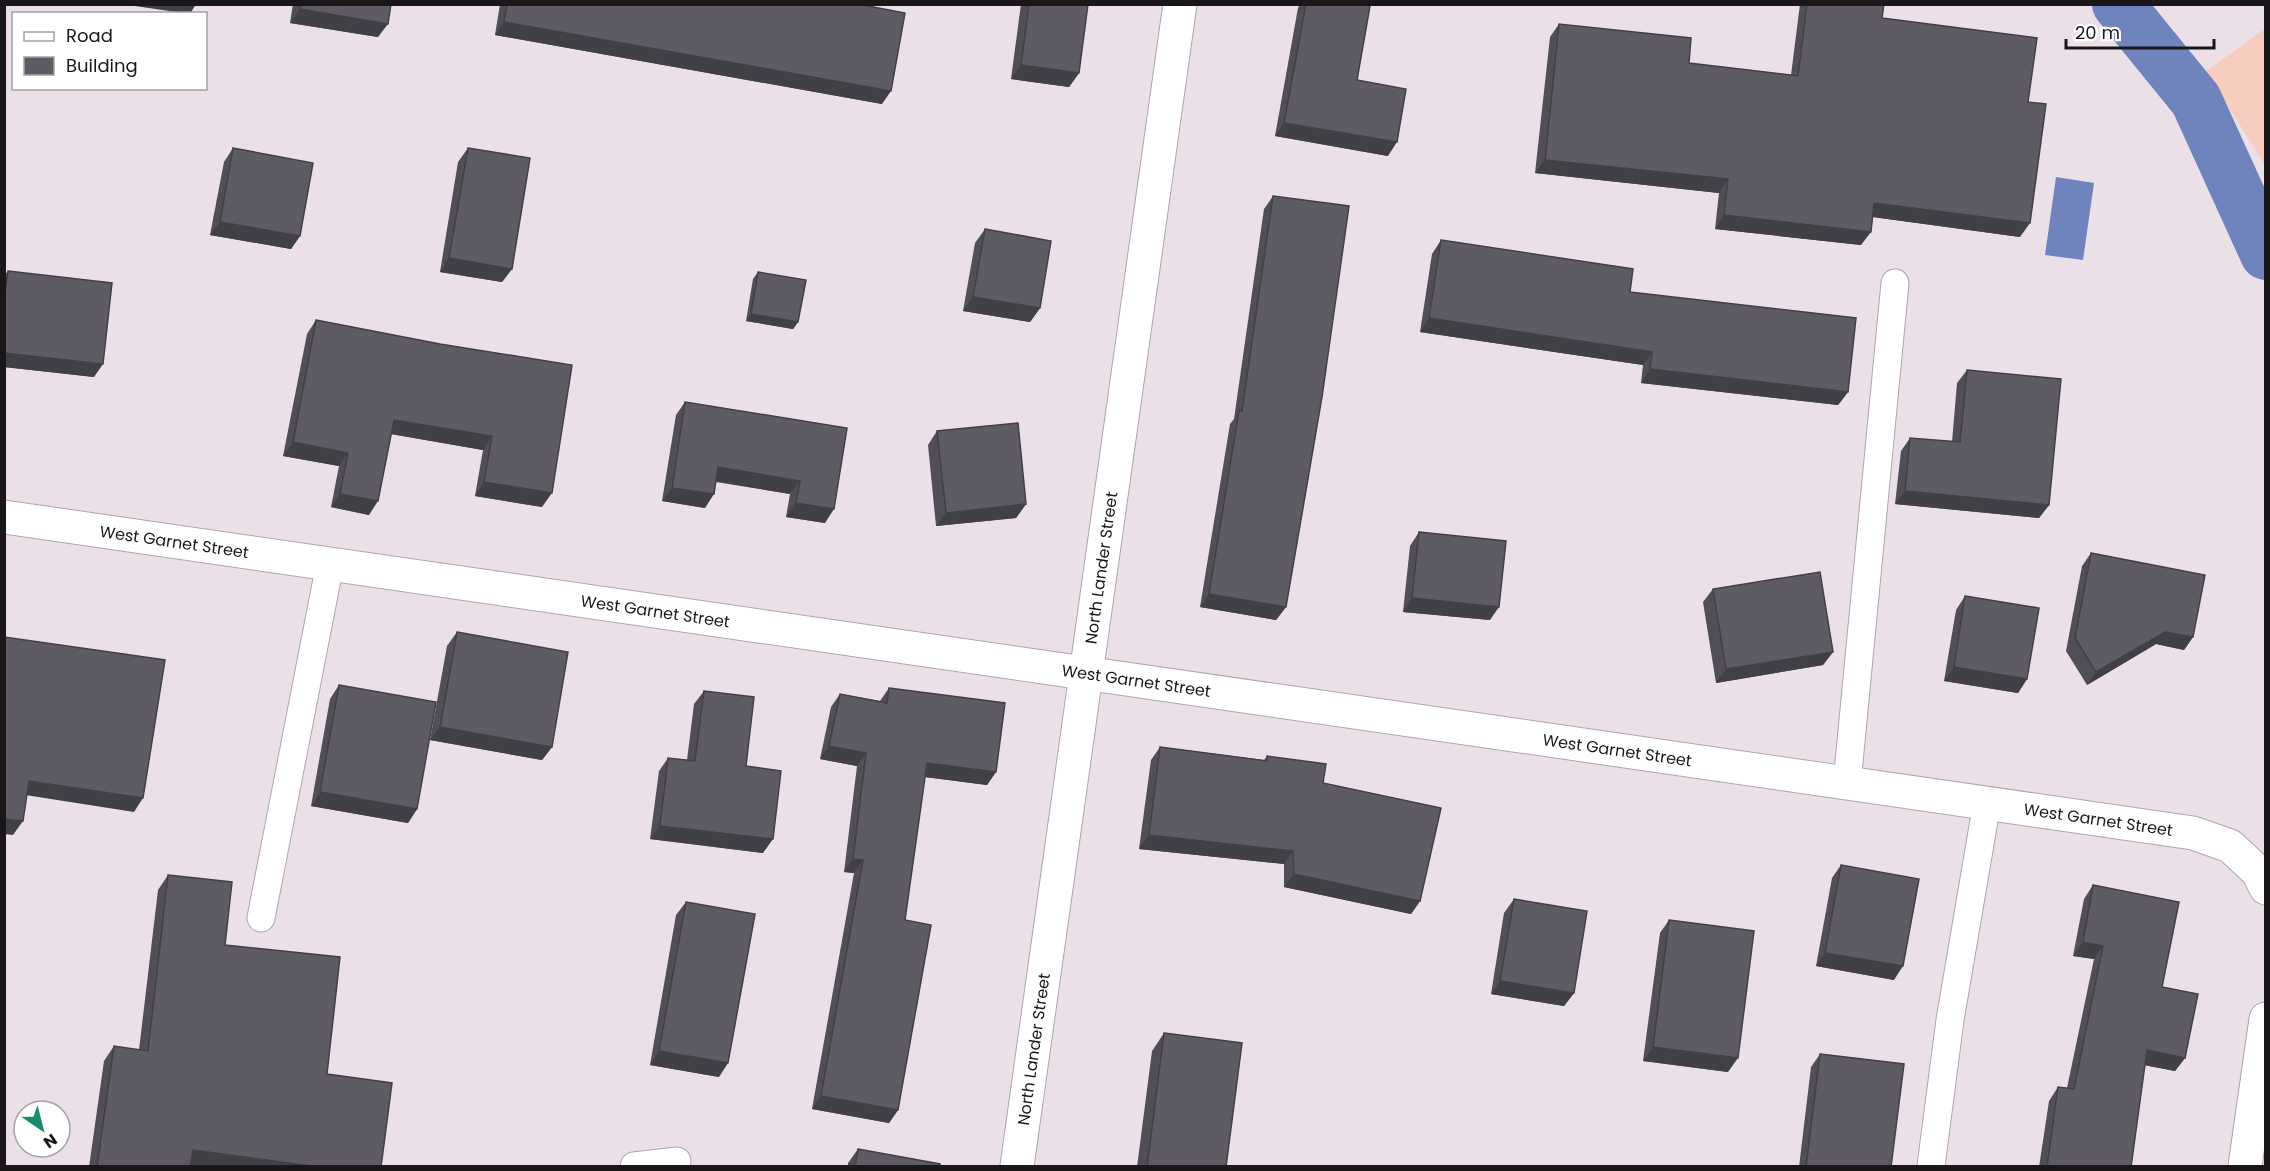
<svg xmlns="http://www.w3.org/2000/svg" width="2270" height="1171" font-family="Poppins,sans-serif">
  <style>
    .green { fill: #f6ccbe }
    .water { fill: #6f84bd }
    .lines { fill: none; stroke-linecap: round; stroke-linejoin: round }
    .canal { stroke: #6f84bd; stroke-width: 52 }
    .service-casing { stroke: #afa5ad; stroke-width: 29 }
    .minor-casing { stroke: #afa5ad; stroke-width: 35 }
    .service { stroke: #fff; stroke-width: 27 }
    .minor { stroke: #fff; stroke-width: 33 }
    .wall { fill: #514e57 }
    .shaded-wall { fill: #424047 }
    .building { fill: #5e5b65; stroke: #424047; stroke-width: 1.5 }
    .labels { text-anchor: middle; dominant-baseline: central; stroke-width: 6; stroke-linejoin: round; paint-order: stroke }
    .street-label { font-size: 16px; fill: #1a1619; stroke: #fff }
  </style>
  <rect width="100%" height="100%" fill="#ebe0e8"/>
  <path class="green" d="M2265,29V165L2206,71Z"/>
  <path class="water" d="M2056,177L2094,183L2083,260L2045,255Z"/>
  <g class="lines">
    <path class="canal" d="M2118,4L2196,100L2266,254"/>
    <g class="service-casing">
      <g id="service">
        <path d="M1847,783L1895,283"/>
        <path d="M261,918L330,564"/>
        <path d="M634,1166L677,1161"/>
        <path d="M1931,1166L1950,1020L1987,803"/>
      </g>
    </g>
    <g class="minor-casing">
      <g id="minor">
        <path id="s1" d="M4,517L2193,833L2230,846L2258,872L2266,888"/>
        <path id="s2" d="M1017,1166L1180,4"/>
        <path d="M2245,1166L2266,1019"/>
      </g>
    </g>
    <use href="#service" class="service"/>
    <use href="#minor" class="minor"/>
  </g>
  <g class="wall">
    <path d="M293,4H391L378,37L290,23Z"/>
    <path d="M500,4H858L882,104L495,35Z"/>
    <path d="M1021,4H1088L1079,73L1069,87L1011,79Z"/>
    <path d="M1300,4H1364L1357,80L1388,156L1275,136L1298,8Z"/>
    <path d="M1800,4H1884L1882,18L2028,102L2020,237L1873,217L1861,245L1715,229L1719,193L1535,173L1550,37L1559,24L1689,63L1791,75Z"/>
    <path d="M233,148L300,236L291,249L210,235L224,162Z"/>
    <path d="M468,148L512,269L502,282L440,272L458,162Z"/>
    <path d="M1273,196L1286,607L1276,620L1200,607L1230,424L1234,419L1264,209Z"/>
    <path d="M985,229L1040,308L1030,322L963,311L975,243Z"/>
    <path d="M1441,240L1630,292L1848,392L1838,405L1641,383L1643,365L1420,332L1432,254Z"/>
    <path d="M8,271L94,377L4,367V276Z"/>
    <path d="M758,272L798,322L793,329L746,321L753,279Z"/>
    <path d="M316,320L440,344L542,507L475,496L483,450L391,434L369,515L331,507L339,466L283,456L307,334Z"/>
    <path d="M1967,370L2049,505L2039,518L1895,504L1901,451L1910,438L1952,442L1957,383Z"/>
    <path d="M685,402L847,428L825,523L786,517L790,494L716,482L705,508L662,501L676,415Z"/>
    <path d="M937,431L1026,504L1016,518L936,526L928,445Z"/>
    <path d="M1419,532L1490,620L1403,612L1410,546Z"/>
    <path d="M2091,553L2193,637L2184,650L2156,644L2087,685L2066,651L2082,566Z"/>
    <path d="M1713,589L1833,652L1823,665L1716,683L1703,602Z"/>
    <path d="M1965,596L2027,679L2018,693L1944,681L1956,610Z"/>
    <path d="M457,632L552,747L542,760L430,740L447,646Z"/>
    <path d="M339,685L417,809L408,823L311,806L330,699Z"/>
    <path d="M889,688L996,772L987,785L925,777L905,920L898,1110L889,1123L812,1109L854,873L844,872L857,766L820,759L831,707L840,694L880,701Z"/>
    <path d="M704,691L746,766L763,853L650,839L659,771L668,758L687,760L694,704Z"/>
    <path d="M1160,747L1264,760L1267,756L1323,783L1420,901L1411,914L1284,887V864L1139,849L1151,760Z"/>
    <path d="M1841,865L1894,980L1816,966L1832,878Z"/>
    <path d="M168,875L190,1167H89L104,1061L114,1046L139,1050L158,890Z"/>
    <path d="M2093,885L2162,987L2185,1058L2175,1071L2145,1065L2131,1167H2039L2049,1101L2058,1087L2067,1088L2094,959L2073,956L2084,899Z"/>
    <path d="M1514,899L1574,993L1564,1006L1491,994L1504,913Z"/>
    <path d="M686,902L719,1077L650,1065L676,915Z"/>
    <path d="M1669,920L1728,1072L1643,1061L1660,933Z"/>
    <path d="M1164,1033L1226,1167H1137L1152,1051Z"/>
    <path d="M1820,1054L1891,1167H1799L1811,1067Z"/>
    <path d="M858,1149L940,1167H848V1163Z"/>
  </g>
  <g class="shaded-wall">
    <path d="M121,4H196L190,14Z"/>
    <path d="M300,9L388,24L378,37L290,23Z"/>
    <path d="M504,22L891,91L882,104L495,35Z"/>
    <path d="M1021,65L1079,73L1069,87L1011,79Z"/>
    <path d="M1284,123L1397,142L1388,156L1275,136Z"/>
    <path d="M1545,160L1728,179L1719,193L1535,173Z"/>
    <path d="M1874,203L2030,223L2020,237L1865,216Z"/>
    <path d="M1724,215L1871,232L1861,245L1715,229Z"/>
    <path d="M220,222L300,236L291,249L210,235Z"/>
    <path d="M449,258L512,269L502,282L440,272Z"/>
    <path d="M973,297L1040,308L1030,322L963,311Z"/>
    <path d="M751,314L798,322L793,329L746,321Z"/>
    <path d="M1429,318L1652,352L1643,365L1420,332Z"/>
    <path d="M4,353L103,364L94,377L4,367Z"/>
    <path d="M1650,369L1848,392L1838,405L1641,383Z"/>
    <path d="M394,420L492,436L483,450L385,433Z"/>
    <path d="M293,442L348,453L339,466L283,456Z"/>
    <path d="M718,467L800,481L790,494L709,480Z"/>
    <path d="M484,482L552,493L542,507L475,496Z"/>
    <path d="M672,488L714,494L705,508L662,501Z"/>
    <path d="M1905,491L2049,505L2039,518L1895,504Z"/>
    <path d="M340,494L378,501L369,515L331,507Z"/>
    <path d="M796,503L834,509L825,523L786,517Z"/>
    <path d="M1026,504L1016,518L936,526L946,513Z"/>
    <path d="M1209,594L1286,607L1276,620L1200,607Z"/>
    <path d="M1412,598L1499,607L1490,620L1403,612Z"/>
    <path d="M2165,632L2193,637L2184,650L2156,644L2087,685L2096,672Z"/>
    <path d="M1833,652L1823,665L1716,683L1726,669Z"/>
    <path d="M1954,667L2027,679L2018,693L1944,681Z"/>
    <path d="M440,727L552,747L542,760L430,740Z"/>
    <path d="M829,746L866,753L857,766L820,759Z"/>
    <path d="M927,763L996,772L987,785L917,776Z"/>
    <path d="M29,781L143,798L134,812L19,794Z"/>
    <path d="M320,792L417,809L408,823L311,806Z"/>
    <path d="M4,819L23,821L13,835L4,834Z"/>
    <path d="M660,826L773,839L763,853L650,839Z"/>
    <path d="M1149,835L1293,851L1284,864L1139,849Z"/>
    <path d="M853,859L863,860L854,873L844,872Z"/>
    <path d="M1294,874L1420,901L1411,914L1284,887Z"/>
    <path d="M2083,942L2103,946L2094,959L2073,956Z"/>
    <path d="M1825,953L1903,966L1894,980L1816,966Z"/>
    <path d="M1500,981L1574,993L1564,1006L1491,994Z"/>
    <path d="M1653,1047L1738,1058L1728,1072L1643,1061Z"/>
    <path d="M2147,1050L2185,1058L2175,1071L2138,1064Z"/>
    <path d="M659,1051L728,1063L719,1077L650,1065Z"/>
    <path d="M821,1096L898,1110L889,1123L812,1109Z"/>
    <path d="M193,1150L319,1167H198L182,1164Z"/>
  </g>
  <g class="building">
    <path d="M300,4H391L388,24L300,9Z"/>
    <path d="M507,4H858L905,13L891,91L504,22Z"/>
    <path d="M1029,4H1088L1079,73L1021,65Z"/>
    <path d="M1306,4H1364L1370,6L1357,80L1406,89L1397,142L1284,123Z"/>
    <path d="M1807,4H1884L1882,18L2037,38L2028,102L2046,104L2030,223L1874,203L1871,232L1724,215L1728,179L1545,160L1559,24L1691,38L1689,63L1798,76Z"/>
    <path d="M233,148L313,163L300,236L220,222Z"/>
    <path d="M468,148L530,158L512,269L449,258Z"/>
    <path d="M1273,196L1349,206L1322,397L1286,607L1209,594L1239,411H1242Z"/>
    <path d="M985,229L1051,241L1040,308L973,297Z"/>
    <path d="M1441,240L1633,269L1630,292L1856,318L1848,392L1650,369L1652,352L1429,318Z"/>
    <path d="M8,271L112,283L103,364L4,353V301Z"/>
    <path d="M758,272L806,280L798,322L751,314Z"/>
    <path d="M316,320L440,344L572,365L552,493L484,482L492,436L394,420L378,501L340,494L348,453L293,442Z"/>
    <path d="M1967,370L2061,379L2049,505L1905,491L1910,438L1960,442Z"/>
    <path d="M685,402L847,428L834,509L796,503L800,481L718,467L714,494L672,488Z"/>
    <path d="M1018,423L1026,504L946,513L937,431Z"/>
    <path d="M1419,532L1506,541L1499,607L1412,598Z"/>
    <path d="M2091,553L2205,575L2193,637L2165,632L2096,672L2075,638Z"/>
    <path d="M1820,572L1833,652L1726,669L1713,589Z"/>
    <path d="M1965,596L2039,608L2027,679L1954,667Z"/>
    <path d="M457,632L568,652L552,747L440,727Z"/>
    <path d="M4,637L165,660L143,798L29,781L23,821L4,819Z"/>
    <path d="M339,685L436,702L417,809L320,792Z"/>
    <path d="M889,688L1005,703L996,772L927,763L905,920L931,925L898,1110L821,1096L863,860L853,859L866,753L829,746L840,694L887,703Z"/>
    <path d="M704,691L754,697L746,766L781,771L773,839L660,826L668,758L695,761Z"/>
    <path d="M1160,747L1267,761V756L1326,764L1323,783L1441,808L1420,901L1294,874L1293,851L1149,835Z"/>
    <path d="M1841,865L1919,879L1903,966L1825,953Z"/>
    <path d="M168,875L232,882L225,945L340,957L327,1074L392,1083L381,1167H319L193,1150L190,1167H97L114,1046L148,1051Z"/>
    <path d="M2093,885L2179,902L2162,987L2198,994L2185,1058L2147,1050L2131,1167H2047L2058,1087L2074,1089L2103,946L2083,942Z"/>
    <path d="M1514,899L1587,911L1574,993L1500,981Z"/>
    <path d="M686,902L755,914L728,1063L659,1051Z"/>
    <path d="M1669,920L1754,931L1738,1058L1653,1047Z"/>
    <path d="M1164,1033L1242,1043L1226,1167H1147Z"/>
    <path d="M1820,1054L1904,1064L1891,1167H1806Z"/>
    <path d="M858,1149L940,1164V1167H855Z"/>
  </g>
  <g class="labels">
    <g class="street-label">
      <text stroke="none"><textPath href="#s1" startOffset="172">West Garnet Street</textPath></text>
      <text stroke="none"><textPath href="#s2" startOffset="604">North Lander Street</textPath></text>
      <text stroke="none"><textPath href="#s1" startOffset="658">West Garnet Street</textPath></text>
      <text stroke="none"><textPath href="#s1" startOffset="1144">West Garnet Street</textPath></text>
      <text stroke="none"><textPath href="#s1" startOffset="1630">West Garnet Street</textPath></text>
      <text stroke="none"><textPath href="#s1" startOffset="2116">West Garnet Street</textPath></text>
      <text stroke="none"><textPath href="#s2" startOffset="118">North Lander Street</textPath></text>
    </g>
  </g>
  <rect width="2270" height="1171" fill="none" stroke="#1a1619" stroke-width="12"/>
  <rect x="12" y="12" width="195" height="78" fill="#ffffff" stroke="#a3a2a3" stroke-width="1.5"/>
  <rect x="24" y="32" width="30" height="9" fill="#ffffff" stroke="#a3a2a3" stroke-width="1.5"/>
  <text x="66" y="42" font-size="18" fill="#1a1619">Road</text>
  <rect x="24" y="57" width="30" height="18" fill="#5e5b65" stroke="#a3a2a3" stroke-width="1.5"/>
  <text x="66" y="72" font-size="18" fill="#1a1619">Building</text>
  <g transform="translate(42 1129) rotate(145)"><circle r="28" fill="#ffffff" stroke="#a3a2a3" stroke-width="1.5"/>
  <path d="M0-4.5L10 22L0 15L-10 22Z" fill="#168b6d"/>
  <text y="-9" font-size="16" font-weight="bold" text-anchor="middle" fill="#1a1619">N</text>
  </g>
  <path d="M2066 39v9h148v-9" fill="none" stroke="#1a1619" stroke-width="3"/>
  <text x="2075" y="39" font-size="18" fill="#1a1619" stroke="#ffffff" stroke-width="4.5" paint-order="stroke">20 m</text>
</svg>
